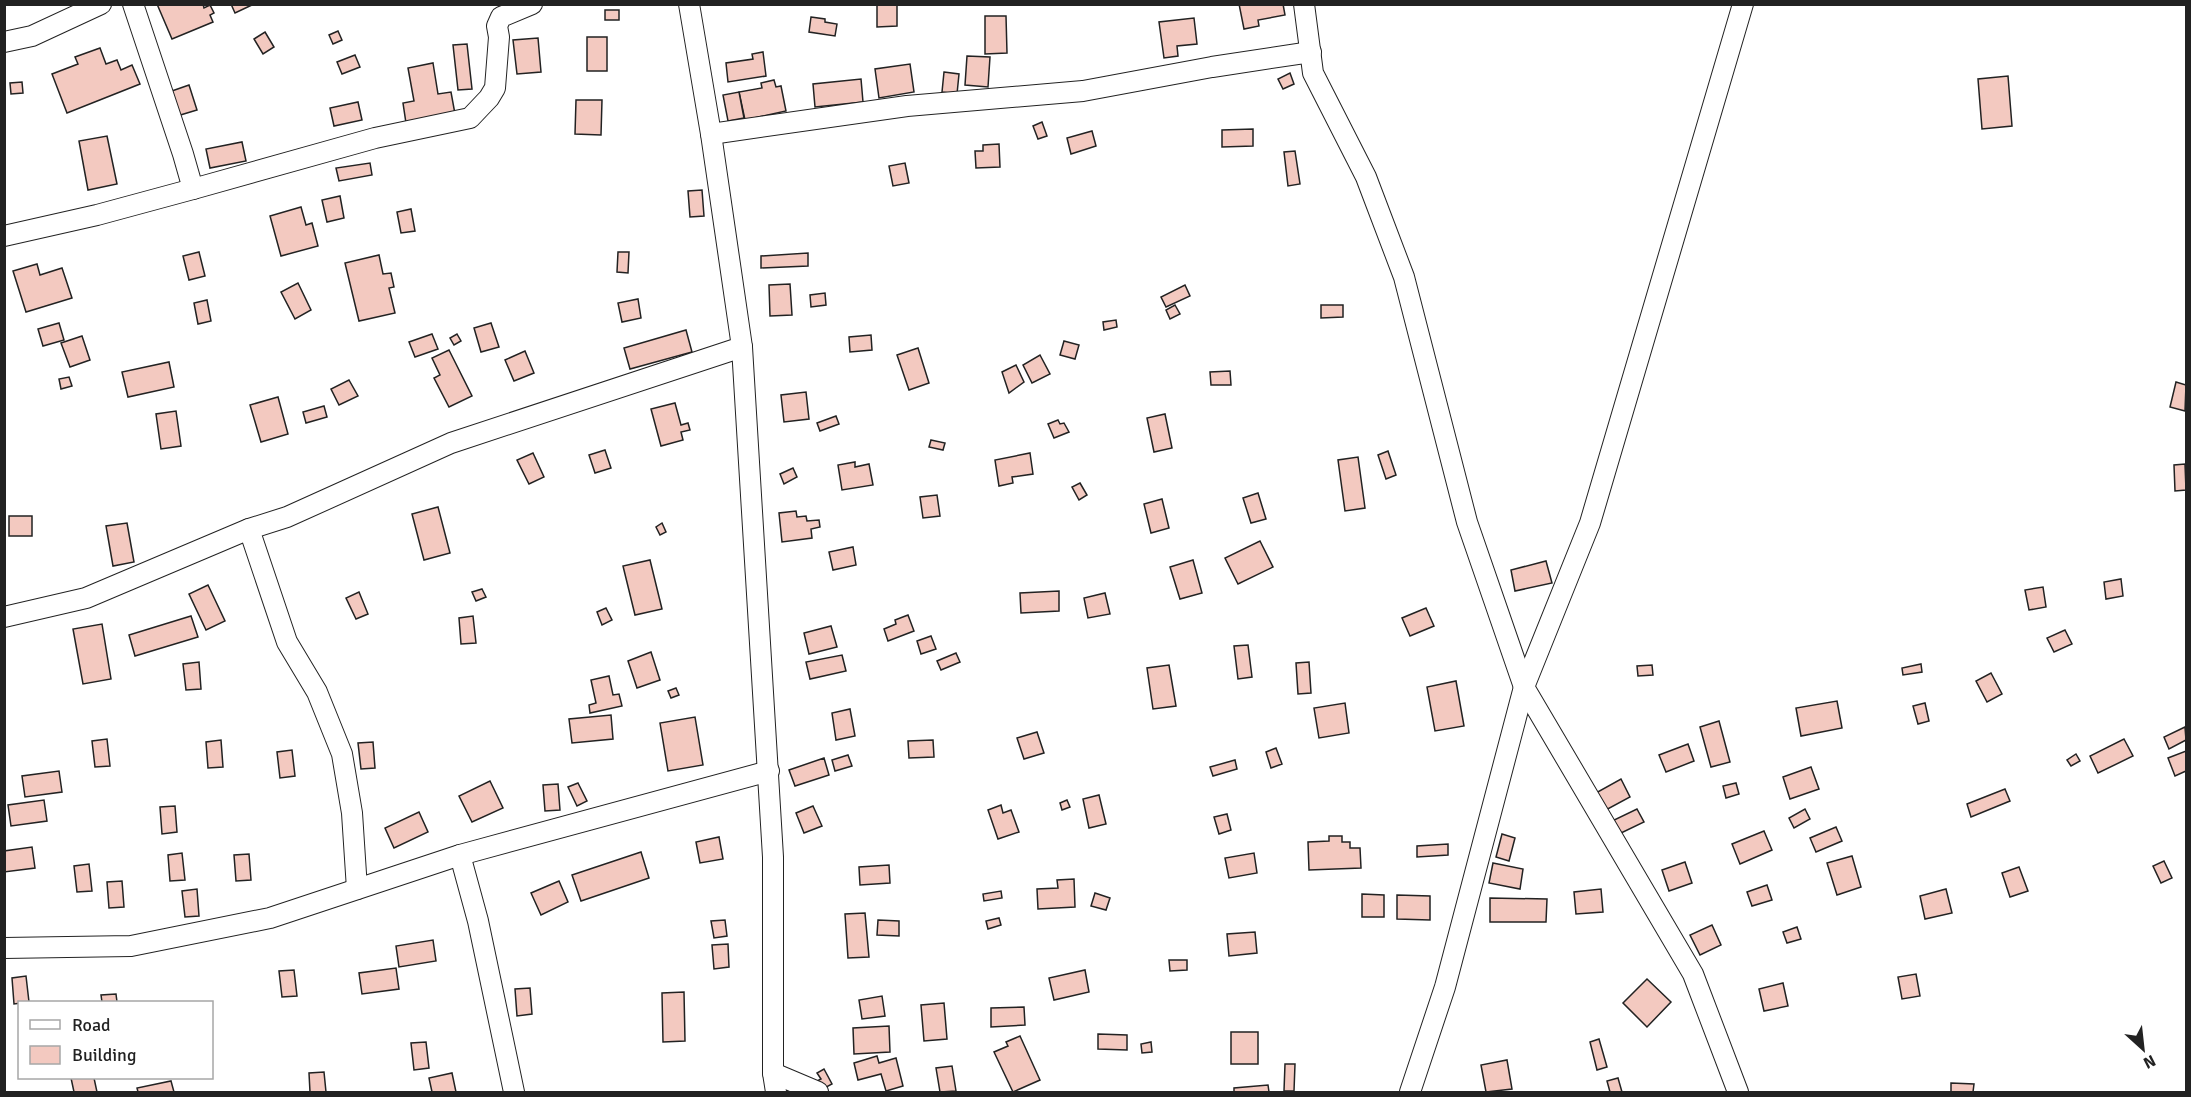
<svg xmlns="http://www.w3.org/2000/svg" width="2191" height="1097" font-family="Signika,sans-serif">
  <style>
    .building { fill: #f3c9c0; stroke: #222; stroke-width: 1.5 }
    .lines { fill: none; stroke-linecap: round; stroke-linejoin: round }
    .minor-casing { stroke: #222; stroke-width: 22 }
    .minor { stroke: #fff; stroke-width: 20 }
  </style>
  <rect width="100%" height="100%" fill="#fff"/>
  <g class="building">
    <path d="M157,4H203L204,8L210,5L214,13L210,15L213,22L172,39Z"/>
    <path d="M231,4H254L235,13Z"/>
    <path d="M877,4H897V26L877,27Z"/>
    <path d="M1239,4H1283L1285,15L1258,20L1259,26L1244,29Z"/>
    <rect x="605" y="10" width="14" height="10"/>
    <path d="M985,16H1006L1007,53L985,54Z"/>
    <path d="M811,17L825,19V22L837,24L835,36L809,32Z"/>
    <path d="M1194,18L1197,44L1177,46L1178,56L1164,58L1159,22Z"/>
    <path d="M338,31L342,40L333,44L329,35Z"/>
    <path d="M265,32L274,47L263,54L254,39Z"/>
    <rect x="587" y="37" width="20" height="34"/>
    <path d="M538,38L541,72L517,74L513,40Z"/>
    <path d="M467,44L472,89L458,90L453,45Z"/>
    <path d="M100,48L106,64L117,60L121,70L132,65L140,84L67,113L52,74L78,64L75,57Z"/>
    <path d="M763,52L766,76L728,82L726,63L753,59L752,54Z"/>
    <path d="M355,55L360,67L342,74L337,62Z"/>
    <path d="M967,56L990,57L988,87L965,85Z"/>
    <path d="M433,63L438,94L451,92L455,114L406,123L403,103L414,101L408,68Z"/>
    <path d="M910,64L914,92L879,98L875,69Z"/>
    <path d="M944,72L959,74L957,94L942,92Z"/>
    <path d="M1290,73L1294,84L1283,89L1278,79Z"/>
    <path d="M2008,76L2012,126L1982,129L1978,79Z"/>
    <path d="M861,79L863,102L815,107L813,84Z"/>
    <path d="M774,80L776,87L781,86L786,111L745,120L739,92L762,88L761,83Z"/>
    <path d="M22,82L23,93L11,94L10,83Z"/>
    <path d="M189,85L197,110L177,116L169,92Z"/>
    <path d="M739,92L744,118L728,121L723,95Z"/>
    <path d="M576,100H602L601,135L575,134Z"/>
    <path d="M358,102L362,120L334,126L330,108Z"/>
    <path d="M1042,122L1047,136L1038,139L1033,126Z"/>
    <path d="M1253,129V146L1222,147V130Z"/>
    <path d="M1092,131L1096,146L1071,154L1067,138Z"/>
    <path d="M107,136L117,184L88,190L79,141Z"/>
    <path d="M242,142L246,161L210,168L206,149Z"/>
    <path d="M999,144L1000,167L976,168L975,151H983V145Z"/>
    <path d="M1295,151L1300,184L1288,186L1284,152Z"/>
    <path d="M370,163L372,175L339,181L336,168Z"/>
    <path d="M905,163L909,183L893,186L889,166Z"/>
    <path d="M702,190L704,216L690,217L688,191Z"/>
    <path d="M340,196L344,218L327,222L322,200Z"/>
    <path d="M301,207L306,225L312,223L318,246L281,256L270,216Z"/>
    <path d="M411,209L415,231L401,233L397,212Z"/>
    <path d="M199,252L205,276L189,280L183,256Z"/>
    <path d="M618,252H629L628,273L617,272Z"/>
    <path d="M808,253V266L761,268V256Z"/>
    <path d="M379,255L383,274L391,273L394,287L389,288L395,313L359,321L345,263Z"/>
    <path d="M37,264L40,275L62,268L72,298L26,312L13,271Z"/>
    <path d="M298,283L311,310L295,319L281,292Z"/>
    <path d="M790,284L792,315L770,316L769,285Z"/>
    <path d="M1185,285L1190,296L1166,307L1161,297Z"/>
    <path d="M825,293L826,305L811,307L810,295Z"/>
    <path d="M638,299L641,318L622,322L618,303Z"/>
    <path d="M207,300L211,321L198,324L194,303Z"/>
    <path d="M1175,305L1180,314L1170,319L1166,310Z"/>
    <path d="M1321,305H1343V317L1321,318Z"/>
    <path d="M1116,320L1117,327L1104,330L1103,322Z"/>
    <path d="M59,323L64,340L43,346L38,329Z"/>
    <path d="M491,323L499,347L481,352L474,328Z"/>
    <path d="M686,330L692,352L630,369L624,348Z"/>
    <path d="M432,334L438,349L415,357L409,342Z"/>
    <path d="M457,334L461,341L454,345L450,338Z"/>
    <path d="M871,335L872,350L850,352L849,337Z"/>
    <path d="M82,336L90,360L70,367L61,343Z"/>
    <path d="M1064,341L1079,345L1075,359L1060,355Z"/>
    <path d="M918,348L929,383L909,390L897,355Z"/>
    <path d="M449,350L472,396L449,407L434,378L440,375L432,358Z"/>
    <path d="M525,351L534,373L514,381L505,360Z"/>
    <path d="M1040,355L1050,374L1032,383L1023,365Z"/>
    <path d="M169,362L174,387L128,397L122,372Z"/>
    <path d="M1016,365L1024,382L1009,393L1002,372Z"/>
    <path d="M1230,371L1231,385H1211L1210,372Z"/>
    <path d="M69,377L72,386L61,389L59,379Z"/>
    <path d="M349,380L358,396L339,405L331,389Z"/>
    <path d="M2176,382L2186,385L2185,411L2170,407Z"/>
    <path d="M806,392L809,419L784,422L781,395Z"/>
    <path d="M278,397L288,434L261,442L250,405Z"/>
    <path d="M675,403L681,425L688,423L690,430L681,432L683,440L661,446L651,409Z"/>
    <path d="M324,406L327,417L306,423L303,412Z"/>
    <path d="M176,411L181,446L161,449L156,414Z"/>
    <path d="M1165,414L1172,448L1154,452L1147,418Z"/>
    <path d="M836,416L839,424L820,431L817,423Z"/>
    <path d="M1058,420L1060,424L1064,423L1069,432L1054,438L1048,424Z"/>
    <path d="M931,440L945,443L943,450L929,447Z"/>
    <path d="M605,450L611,468L595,473L589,455Z"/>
    <path d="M1388,451L1396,475L1386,479L1378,455Z"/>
    <path d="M533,453L544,477L529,484L517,460Z"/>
    <path d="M1030,453L1033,474L1012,477L1013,483L999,486L995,460Z"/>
    <path d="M1358,457L1365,508L1345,511L1338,460Z"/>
    <path d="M855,462V467L869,464L873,485L842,490L838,465Z"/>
    <path d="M2185,464L2186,490L2175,491L2174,465Z"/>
    <path d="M793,468L797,477L784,484L780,474Z"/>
    <path d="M1080,483L1087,495L1079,500L1072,487Z"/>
    <path d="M1258,493L1266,519L1251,523L1243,498Z"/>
    <path d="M937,495L940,516L923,518L920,497Z"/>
    <path d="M1162,499L1169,528L1151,533L1144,504Z"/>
    <path d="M438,507L450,553L424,560L412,514Z"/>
    <path d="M796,511L797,517L806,516L807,521L819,520L820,527L811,529L812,538L782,542L779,513Z"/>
    <rect x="9" y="516" width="23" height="20"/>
    <path d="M127,523L134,562L113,566L106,526Z"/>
    <path d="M662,523L666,532L660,535L656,527Z"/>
    <path d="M1260,541L1273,567L1238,584L1225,558Z"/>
    <path d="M853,547L856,565L833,570L829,552Z"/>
    <path d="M650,560L662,609L635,615L623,566Z"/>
    <path d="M1193,560L1202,593L1180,599L1170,567Z"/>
    <path d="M1546,561L1552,583L1515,591L1511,570Z"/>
    <path d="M2121,579L2123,596L2106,599L2104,582Z"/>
    <path d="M208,585L225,621L206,630L189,594Z"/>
    <path d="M2043,587L2046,607L2029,610L2025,590Z"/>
    <path d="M482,589L486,597L476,601L472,592Z"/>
    <path d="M1059,591V611L1021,613L1020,593Z"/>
    <path d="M359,592L368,614L356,619L346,598Z"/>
    <path d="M1105,593L1110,614L1088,618L1084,598Z"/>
    <path d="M606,608L612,620L602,625L597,612Z"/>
    <path d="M1426,608L1434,626L1410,636L1402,618Z"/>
    <path d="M908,615L914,631L888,641L884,629L896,624L895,620Z"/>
    <path d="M191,616L198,637L135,656L129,635Z"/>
    <path d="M473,616L476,643L461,644L459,618Z"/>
    <path d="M102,624L111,679L83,684L73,629Z"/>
    <path d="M831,626L837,647L809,654L804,633Z"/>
    <path d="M2065,630L2072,644L2054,652L2047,638Z"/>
    <path d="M931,636L936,649L921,654L917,641Z"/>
    <path d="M1248,645L1252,677L1238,679L1234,646Z"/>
    <path d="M651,652L660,680L637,688L628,661Z"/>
    <path d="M956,653L960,662L941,670L937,661Z"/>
    <path d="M842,655L846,671L810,679L806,662Z"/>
    <path d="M199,662L201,689L186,690L183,664Z"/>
    <path d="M1309,662L1311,693L1298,694L1296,663Z"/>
    <path d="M1921,664L1922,672L1903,675L1902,668Z"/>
    <path d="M1169,665L1176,706L1153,709L1147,668Z"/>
    <path d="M1652,665L1653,675L1638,676L1637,666Z"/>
    <path d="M1991,673L2002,694L1987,702L1976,681Z"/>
    <path d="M609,676L613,695L619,694L622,706L590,713L589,705L596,703L591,680Z"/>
    <path d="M1456,681L1464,726L1435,731L1427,687Z"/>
    <path d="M676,688L679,695L671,698L668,691Z"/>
    <path d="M1837,701L1842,728L1801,736L1796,708Z"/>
    <path d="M1345,703L1349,733L1319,738L1314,708Z"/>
    <path d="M1925,703L1929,721L1918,724L1913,706Z"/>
    <path d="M850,709L855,736L836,740L832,713Z"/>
    <path d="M611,715L613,739L572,743L569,719Z"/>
    <path d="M695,717L703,765L668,771L660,723Z"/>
    <path d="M1719,721L1730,762L1711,767L1700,727Z"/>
    <path d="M2185,727L2186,740L2169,749L2164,737Z"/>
    <path d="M1037,732L1044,753L1024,759L1017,738Z"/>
    <path d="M107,739L110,766L95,767L92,741Z"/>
    <path d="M2124,739L2133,756L2098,773L2090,756Z"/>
    <path d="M221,740L223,767L208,768L206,742Z"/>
    <path d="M933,740L934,757L909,758L908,741Z"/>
    <path d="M373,742L375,768L361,769L358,743Z"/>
    <path d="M1688,744L1694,761L1666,772L1659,755Z"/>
    <path d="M1276,748L1282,764L1271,768L1266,752Z"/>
    <path d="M292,750L295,776L280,778L277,752Z"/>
    <path d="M2186,751V771L2175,776L2168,758Z"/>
    <path d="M2076,754L2080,761L2071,766L2067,760Z"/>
    <path d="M848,755L852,766L835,771L832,760Z"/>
    <path d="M824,758L829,775L795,786L789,770Z"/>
    <path d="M1235,760L1237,769L1213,776L1210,767Z"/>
    <path d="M1811,767L1819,789L1790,799L1783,777Z"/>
    <path d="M59,771L62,792L25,797L22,776Z"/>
    <path d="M1621,779L1630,797L1604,811L1594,794Z"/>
    <path d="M490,781L503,808L472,822L459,796Z"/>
    <path d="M578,783L587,801L577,806L568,787Z"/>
    <path d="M1736,783L1739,794L1726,798L1723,786Z"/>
    <path d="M558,784L560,810L545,811L543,785Z"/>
    <path d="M2005,789L2010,801L1971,817L1967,804Z"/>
    <path d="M1099,795L1106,824L1089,828L1083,799Z"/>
    <path d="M44,800L47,821L11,826L8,805Z"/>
    <path d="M1067,800L1070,807L1062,810L1060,803Z"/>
    <path d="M1001,805L1003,813L1011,810L1019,832L998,839L988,810Z"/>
    <path d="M175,806L177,832L162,834L160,807Z"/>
    <path d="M813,806L822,826L804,833L796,813Z"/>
    <path d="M1637,809L1644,822L1619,834L1612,821Z"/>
    <path d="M1805,809L1810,819L1794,828L1789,818Z"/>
    <path d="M419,812L428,832L394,848L385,828Z"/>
    <path d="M1227,814L1231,830L1219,834L1214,817Z"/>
    <path d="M1836,827L1842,841L1816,852L1810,838Z"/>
    <path d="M1764,831L1772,850L1740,864L1732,844Z"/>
    <path d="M1502,834L1515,838L1509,861L1496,857Z"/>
    <path d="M1329,836H1342V842H1350V848H1360L1361,868L1309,870L1308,842L1329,841Z"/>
    <path d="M719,837L723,859L700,863L696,842Z"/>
    <path d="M1448,844V855L1417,857V846Z"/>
    <path d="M32,847L35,868L4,872V851Z"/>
    <path d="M641,852L649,878L581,901L572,875Z"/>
    <path d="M182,853L185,880L170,881L168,855Z"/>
    <path d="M1254,853L1257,873L1229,878L1225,858Z"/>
    <path d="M249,854L251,880L236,881L234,855Z"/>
    <path d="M1852,856L1861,887L1837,895L1827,863Z"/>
    <path d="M2164,861L2172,878L2161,883L2153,866Z"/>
    <path d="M1685,862L1692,883L1669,891L1662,870Z"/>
    <path d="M1493,863L1523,869L1520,889L1489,883Z"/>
    <path d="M89,864L92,891L77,892L74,866Z"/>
    <path d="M889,865L890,883L860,885L859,867Z"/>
    <path d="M2019,867L2028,891L2010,897L2002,873Z"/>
    <path d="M1074,879L1075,907L1038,909L1037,889L1058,888L1057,880Z"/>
    <path d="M122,881L124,907L109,908L107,882Z"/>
    <path d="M559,881L568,902L541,915L531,893Z"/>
    <path d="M1767,885L1772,900L1752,906L1747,892Z"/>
    <path d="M197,889L199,916L185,917L182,891Z"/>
    <path d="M1601,889L1603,912L1576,914L1574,892Z"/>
    <path d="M1946,889L1952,913L1925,919L1920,896Z"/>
    <path d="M1001,891L1002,898L984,901L983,894Z"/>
    <path d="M1095,893L1110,898L1106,910L1091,906Z"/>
    <path d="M1362,894L1384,895V917H1362Z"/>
    <path d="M1397,895L1430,896V920L1397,919Z"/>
    <path d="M1490,898L1547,899L1546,922H1490Z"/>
    <path d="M865,913L869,957L848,958L845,914Z"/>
    <path d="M999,918L1001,925L988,929L986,921Z"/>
    <path d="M725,920L727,936L714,938L711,921Z"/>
    <path d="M878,920L899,921V936L877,935Z"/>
    <path d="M1712,925L1721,945L1700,955L1690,935Z"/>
    <path d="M1797,927L1801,939L1787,943L1783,932Z"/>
    <path d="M1255,932L1257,953L1229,956L1227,934Z"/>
    <path d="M433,940L436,961L399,967L396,946Z"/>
    <path d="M728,944L729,967L714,969L712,945Z"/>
    <path d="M1169,960H1187V970L1170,971Z"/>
    <path d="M396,968L399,989L362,994L359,973Z"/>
    <path d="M294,970L297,996L282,997L279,971Z"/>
    <path d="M1085,970L1089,992L1054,1000L1049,978Z"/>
    <path d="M1916,974L1920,996L1902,999L1898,977Z"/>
    <path d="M26,976L29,1002L14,1004L12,978Z"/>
    <path d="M1647,979L1671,1002L1647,1027L1623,1003Z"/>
    <path d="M1783,983L1788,1006L1764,1011L1759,989Z"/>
    <path d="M530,988L532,1014L517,1016L515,989Z"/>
    <path d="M684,992L685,1041L663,1042L662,993Z"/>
    <path d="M116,994L117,1002H102L101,995Z"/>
    <path d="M882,996L885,1016L862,1019L859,1000Z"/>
    <path d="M944,1003L947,1039L924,1041L921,1005Z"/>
    <path d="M1024,1007L1025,1025L991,1027V1008Z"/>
    <path d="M889,1026L890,1052L854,1054L853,1028Z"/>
    <rect x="1231" y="1032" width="27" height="32"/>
    <path d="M1098,1034L1127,1035V1050L1098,1049Z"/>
    <path d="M1020,1036L1040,1080L1013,1092L994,1052L1008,1046L1006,1042Z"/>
    <path d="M1599,1039L1607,1067L1597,1070L1590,1042Z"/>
    <path d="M426,1042L429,1068L414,1070L411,1043Z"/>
    <path d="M1151,1042L1152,1052L1142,1053L1141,1044Z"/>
    <path d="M877,1056L879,1063L896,1058L903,1086L886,1091L881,1074L858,1080L854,1063Z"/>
    <path d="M1507,1060L1512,1089L1486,1092L1481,1065Z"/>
    <path d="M1285,1064H1295L1294,1091H1284Z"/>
    <path d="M952,1066L956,1091L940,1092L936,1068Z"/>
    <path d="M824,1069L832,1084L819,1091L815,1082L821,1079L817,1073Z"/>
    <path d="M324,1072L326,1092H310L309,1073Z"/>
    <path d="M452,1073L456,1092H432L429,1078Z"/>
    <path d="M71,1078H94L97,1092H74Z"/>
    <path d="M1618,1078L1622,1092H1610L1607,1081Z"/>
    <path d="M171,1081L174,1092H138L137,1088Z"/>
    <path d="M1951,1083L1974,1084L1973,1092H1951Z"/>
    <path d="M1268,1085L1269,1092H1234V1088Z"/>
  </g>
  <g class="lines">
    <g class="minor-casing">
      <g id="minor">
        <path d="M689,4L711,134L742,347L773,857V1073L776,1092"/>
        <path d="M1304,4L1313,73L1366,177L1404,277L1467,522L1524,687L1693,974L1738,1092"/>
        <path d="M4,42L32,36L101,4"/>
        <path d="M711,134L907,106L1083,91L1212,67L1311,52"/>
        <path d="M193,189L375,138L470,118L489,98L495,88L499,37L497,26L501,17L532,4"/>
        <path d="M4,236L97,215L193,189L183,154L133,4"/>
        <path d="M249,529L287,642L317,692L342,754L352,813L357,889"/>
        <path d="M4,617L86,598L249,529L287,517L451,443L742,347"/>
        <path d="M460,855L478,921L514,1092"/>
        <path d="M4,948L131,946L270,918L460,855L769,771"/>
        <path d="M773,1073L818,1092"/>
        <path d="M1410,1092L1445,987L1524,687L1590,523L1743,4"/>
      </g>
    </g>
    <use href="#minor" class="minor"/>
  </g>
  <rect width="2191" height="1097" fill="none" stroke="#222222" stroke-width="12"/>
  <rect x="18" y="1001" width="195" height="78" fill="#ffffff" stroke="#a7a7a7" stroke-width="1.5"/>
  <rect x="30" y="1020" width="30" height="9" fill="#ffffff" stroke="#a7a7a7" stroke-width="1.5"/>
  <text x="72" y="1031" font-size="18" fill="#222222">Road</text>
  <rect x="30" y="1046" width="30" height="18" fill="#f3c9c0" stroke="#a7a7a7" stroke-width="1.5"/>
  <text x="72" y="1061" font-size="18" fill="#222222">Building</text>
  <g transform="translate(2143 1049) rotate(153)" stroke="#ffffff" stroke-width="4.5" paint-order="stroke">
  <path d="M0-4.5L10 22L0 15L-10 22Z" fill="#222222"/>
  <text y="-9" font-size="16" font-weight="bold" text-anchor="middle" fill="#222222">N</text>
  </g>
</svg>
